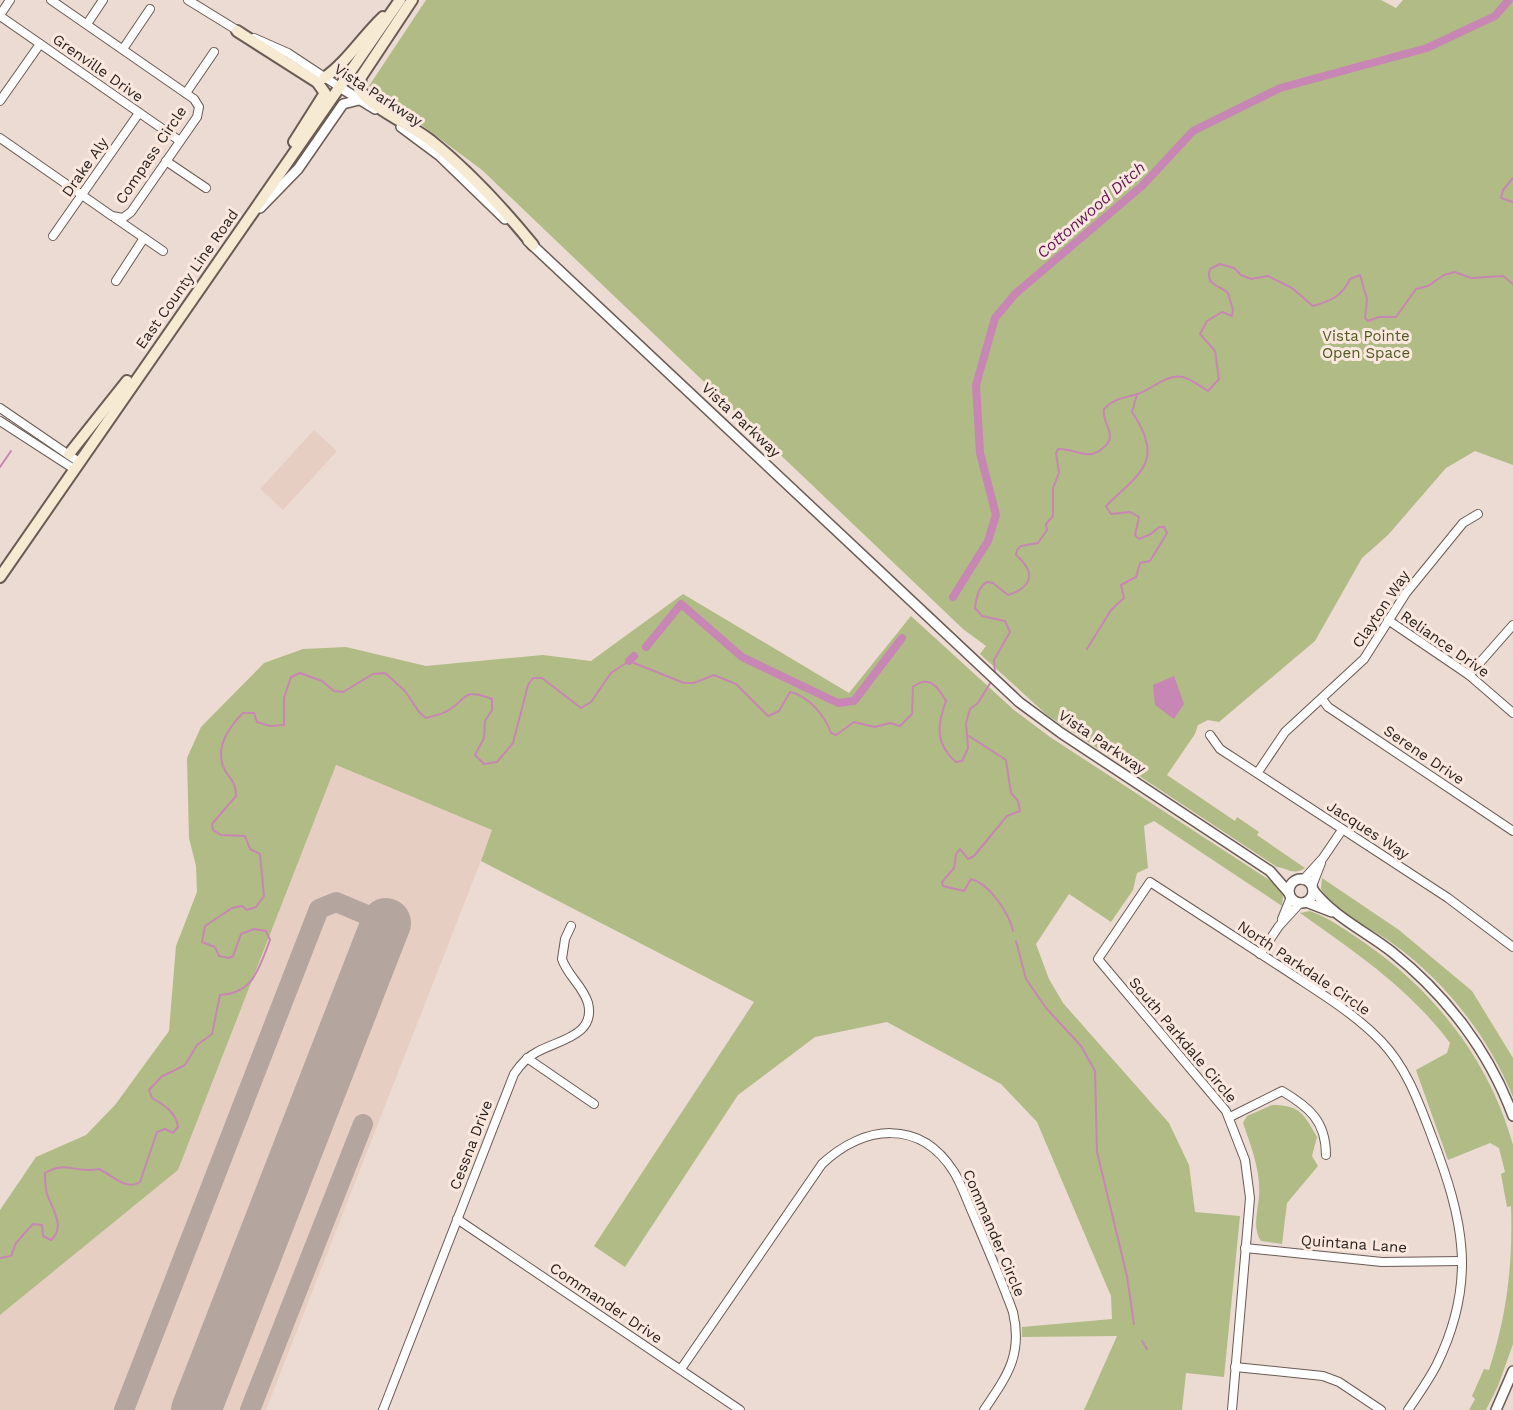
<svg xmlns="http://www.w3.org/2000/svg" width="1513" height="1410" font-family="'Work Sans',sans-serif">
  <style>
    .built { fill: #e7cec3 }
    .green { fill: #b1bb85 }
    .water { fill: #c886b4 }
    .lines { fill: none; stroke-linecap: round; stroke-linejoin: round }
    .stream { stroke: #c886b4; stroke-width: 2 }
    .canal { stroke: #c886b4; stroke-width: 8 }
    .taxiway { stroke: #b4a69e; stroke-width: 20 }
    .runway { stroke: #b4a69e; stroke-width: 50 }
    .minor-casing { stroke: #6a5b54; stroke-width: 10 }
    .tertiary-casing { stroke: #6a5b54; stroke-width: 12 }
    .secondary-casing { stroke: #6a5b54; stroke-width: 14 }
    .minor { stroke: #fff; stroke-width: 8 }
    .tertiary { stroke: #fff; stroke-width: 9 }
    .secondary { stroke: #f6ead3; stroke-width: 10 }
    .labels { text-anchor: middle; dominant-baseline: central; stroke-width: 6; stroke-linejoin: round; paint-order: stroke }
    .street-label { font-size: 15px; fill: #251e1b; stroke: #fae8df }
    .park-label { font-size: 15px; fill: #505922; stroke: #fae8df }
    .water-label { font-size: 16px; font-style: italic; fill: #631451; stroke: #fae8df }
  </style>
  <rect width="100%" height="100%" fill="#ecdbd2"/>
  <g class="built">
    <path d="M314,430L337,451L283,510L260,489Z"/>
    <path d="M335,765L493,830L266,1410H0V1315L178,1170Z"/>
  </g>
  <g class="green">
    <path d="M426,0H1381L1396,8L1403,0H1513V465L1475,451L1446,468L1388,535L1362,558L1315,641L1219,722L1208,720L1198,725L1195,734L1167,775L1235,821L1237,817L1259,832L1257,835L1305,868C1293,876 1288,868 1277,867L1047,715L980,654L986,646L963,629L482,170L369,86Z"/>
    <path d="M683,594L849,693L911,616L1014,710L1050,737L1277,885L1283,896L1282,906L1154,821L1144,826L1148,868L1137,873L1133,890L1111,922L1069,894L1036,944L1049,979L1063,1003L1169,1123L1189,1165L1195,1212L1240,1216L1224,1377L1186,1373L1182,1410H1084L1117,1336L1022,1337V1327L1112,1319L1111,1296L1037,1122L1001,1084L887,1022L815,1037L738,1095L625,1267L594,1246L754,1002L481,861L492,830L336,765L178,1170L0,1315V1210L36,1157L86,1135L115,1105L169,1031L176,946L197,892L196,866L189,838L187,758L201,727L264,663L303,649L346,647L426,666L543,655L591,661Z"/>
    <path d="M1322,878L1399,930L1472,991L1513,1058V1097C1488,1036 1446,982 1392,943C1368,926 1335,913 1321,889Z"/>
    <path d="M1310,911C1330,918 1347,931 1365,943C1436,992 1490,1062 1513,1145V1344L1498,1386L1486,1410H1469L1475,1399L1472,1396L1484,1369L1489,1370C1507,1315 1513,1264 1511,1206L1507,1207L1501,1174L1505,1172L1499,1148L1490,1143L1448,1160L1416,1070L1447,1053L1450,1043C1409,988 1355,952 1300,913Z"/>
    <path d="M1272,1105C1300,1105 1304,1114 1317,1137L1312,1156L1318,1166L1287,1203L1282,1244L1261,1241C1252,1228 1258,1211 1259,1196C1261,1171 1251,1146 1243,1123L1247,1116Z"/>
  </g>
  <path class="water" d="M1174,676L1184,704L1174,719L1155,705L1153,685Z"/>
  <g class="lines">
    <g class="stream">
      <path d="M1513,178L1503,190L1501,198L1513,202"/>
      <path d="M0,467L11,451"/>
      <path d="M1087,649L1111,610L1124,598L1121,585L1136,577L1140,563L1150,561L1167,533L1164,527H1159L1151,534L1139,539L1135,535L1139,517L1130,512L1111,514L1106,506C1141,472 1165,461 1132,412L1137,394"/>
      <path d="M995,675L994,660L1010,632L1005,621L982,616L975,608C976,599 979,586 987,582L993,583L1008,595C1033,587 1036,572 1016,555L1017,550L1021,546L1038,543L1047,530L1046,524L1053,516V488L1059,473L1056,453L1058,449C1075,448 1088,462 1103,448C1107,445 1110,441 1110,436C1110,427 1102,419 1104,409C1114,398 1125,398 1138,394C1152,389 1166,374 1183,377C1190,379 1202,387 1208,391L1219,379L1215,351L1200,334L1207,321L1222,312L1232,316L1233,310L1228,293C1219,285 1205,285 1210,269L1220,264L1234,268L1241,275L1251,279L1268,276L1292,288L1313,306C1331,301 1342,296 1350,279L1360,275L1367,299L1365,318L1368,321L1379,317H1396L1416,289L1428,286L1444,275L1455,272L1471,278L1503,276L1513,284"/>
      <path d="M969,736L1006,760L1011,793L1018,801L1020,811L1007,816L974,856L968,859L960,849L956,854L954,868L942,882L943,886L964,891L971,879C989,883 1009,913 1013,931"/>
      <path d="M1016,941L1026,979L1046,1008L1081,1046L1095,1071L1097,1152L1127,1276L1134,1324"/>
      <path d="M0,1258L11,1256L16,1243L33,1224L42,1225L43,1236L51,1240C66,1227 52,1208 47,1194C45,1187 45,1180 45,1173C66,1160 76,1174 99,1169C112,1175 126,1191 140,1182L157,1132L165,1129L173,1133L178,1127C176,1112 164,1105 152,1098L149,1090L161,1077L185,1065L197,1045L212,1034L220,995C254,993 259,968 270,940L266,931L254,929L241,934L233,956L229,958L219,956L215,947L202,942L205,926L232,908L242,906L247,910L256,907L264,896L260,854L250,849L245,836L221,835L213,830L212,824L236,796C235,776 227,779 223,766C216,746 230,726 243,713H254L257,722L270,726L284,725V698L291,677L300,673L322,681L334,691L343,692L373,674L385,673L405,691L419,712L426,718C432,716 440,715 445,712C467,702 460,686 492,699V710L485,721L484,738L475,755L484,764L497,762L513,743L528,685L533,678H542L581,708L591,702L611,673L629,661L684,683H694L714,675L736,684L768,716L779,711L790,692C809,696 825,716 831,733L836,735L854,722L875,727L890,723L900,726L912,714L913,687C929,674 938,687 946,701C937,725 935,744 956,762L962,761L968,748L966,723L970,709L978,703L992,680"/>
      <path d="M1142,1341L1147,1349"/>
    </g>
    <g class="canal">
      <path d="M953,597L988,541L996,515L980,453L976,385L995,318L1015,294L1142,186L1193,131L1280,88L1427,48L1495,16L1509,0"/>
      <path d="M646,647L681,604L742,657L838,703L854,701L902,638"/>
      <path d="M629,661L634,656"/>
    </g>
    <g class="taxiway">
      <path d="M124,1410L319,909L336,902L386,923"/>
      <path d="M250,1410L363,1124"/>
    </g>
    <path class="runway" d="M196,1410L386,923"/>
    <g class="minor-casing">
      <g id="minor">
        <path d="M188,0L240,32"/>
        <path d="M0,15L10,0"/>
        <path d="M0,16L180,141"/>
        <path d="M87,24L103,0"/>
        <path d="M254,38L288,53L341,88"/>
        <path d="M123,49L150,9"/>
        <path d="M186,93L214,52"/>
        <path d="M0,101L40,44"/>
        <path d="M0,138L112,216L123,218L131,212L197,117L199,107L194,99L51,0"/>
        <path d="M166,161L206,188"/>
        <path d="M115,218L163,251"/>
        <path d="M53,236L139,113"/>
        <path d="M116,281L144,238"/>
        <path d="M0,408L79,462"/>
        <path d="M0,421L74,469"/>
        <path d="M1388,620L1469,675L1513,713"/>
        <path d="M1469,675L1513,625"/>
        <path d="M1322,699L1328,707L1513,831"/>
        <path d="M1210,735L1220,749L1448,898L1513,947"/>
        <path d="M1258,772L1285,732L1364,659L1406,593L1463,523L1478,514"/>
        <path d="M1303,880L1323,858L1342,830"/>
        <path d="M1312,886L1321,863"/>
        <path d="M1282,919L1291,897"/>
        <path d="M1260,954L1279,926L1300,903"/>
        <path d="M527,1058L594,1104"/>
        <path d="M1230,1117L1282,1091C1309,1107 1326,1121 1326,1155"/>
        <path d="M457,1219L740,1410"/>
        <path d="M1245,1248L1382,1262L1462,1261"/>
        <path d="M1235,1367L1323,1376L1339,1382L1381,1410"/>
        <path d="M681,1369L822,1164C864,1125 920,1118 954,1172C962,1185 967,1201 973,1214C987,1247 1001,1279 1013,1312C1023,1355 1007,1376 984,1410"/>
        <path d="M383,1410L514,1074C520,1065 527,1057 537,1052C558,1040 596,1036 588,1003C583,986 567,975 562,959L565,939L571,926"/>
        <path d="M1232,1410L1250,1198L1245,1160L1226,1111L1098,959L1150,882C1196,912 1241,941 1287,971C1320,993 1354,1013 1381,1041C1407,1068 1419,1103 1432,1137C1463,1219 1478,1280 1437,1364C1429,1380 1418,1395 1408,1410"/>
      </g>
    </g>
    <g class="tertiary-casing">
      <g id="tertiary">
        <path d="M341,88L375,109"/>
        <path d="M401,127L440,156L505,219"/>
        <path d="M260,208L298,169L343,104L359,100"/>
        <path d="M528,241L1019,702L1061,733L1270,871L1289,893"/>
        <circle cx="1301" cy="891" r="12"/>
        <path d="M1313,890C1334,917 1365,931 1392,952C1446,995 1489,1051 1513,1116"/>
        <path d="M1306,902L1332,912"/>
        <path d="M1496,1410L1513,1371"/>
      </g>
    </g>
    <g class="secondary-casing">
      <g id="secondary">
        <path d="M412,0L361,77L359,89C375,111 408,123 430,140C469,171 502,207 533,245"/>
        <path d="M237,31L317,82L325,93L294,142"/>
        <path d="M324,78C347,62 362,37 383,17"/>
        <path d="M69,454L127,381"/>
        <path d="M0,577L400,0"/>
      </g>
    </g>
    <use href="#minor" class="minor"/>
    <use href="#tertiary" class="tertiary"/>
    <use href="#secondary" class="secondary"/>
  </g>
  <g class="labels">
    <g class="street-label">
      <text transform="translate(98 68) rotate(35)">Grenville Drive</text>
      <text transform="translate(378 95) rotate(33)">Vista Parkway</text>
      <text transform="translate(151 155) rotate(-56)">Compass Circle</text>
      <text transform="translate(85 167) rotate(-55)">Drake Aly</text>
      <text transform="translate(187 279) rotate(-55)">East County Line Road</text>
      <text transform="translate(741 420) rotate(43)">Vista Parkway</text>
      <text transform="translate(1381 609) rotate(-56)">Clayton Way</text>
      <text transform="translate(1445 644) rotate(35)">Reliance Drive</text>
      <text transform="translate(1102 742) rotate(34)">Vista Parkway</text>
      <text transform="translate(1424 755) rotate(34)">Serene Drive</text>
      <text transform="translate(1368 830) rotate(33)">Jacques Way</text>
      <text transform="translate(1304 968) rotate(34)">North Parkdale Circle</text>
      <text transform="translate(1183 1040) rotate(50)">South Parkdale Circle</text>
      <text transform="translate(471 1145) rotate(-69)">Cessna Drive</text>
      <text transform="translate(994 1233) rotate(67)">Commander Circle</text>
      <text transform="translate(1354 1244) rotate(4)">Quintana Lane</text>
      <text transform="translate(606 1303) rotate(34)">Commander Drive</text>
    </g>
    <g class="park-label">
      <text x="1366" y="336">Vista Pointe<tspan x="1366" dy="17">Open Space</tspan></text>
    </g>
    <g class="water-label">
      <text transform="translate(1091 210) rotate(-41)">Cottonwood Ditch</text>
    </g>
  </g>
</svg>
